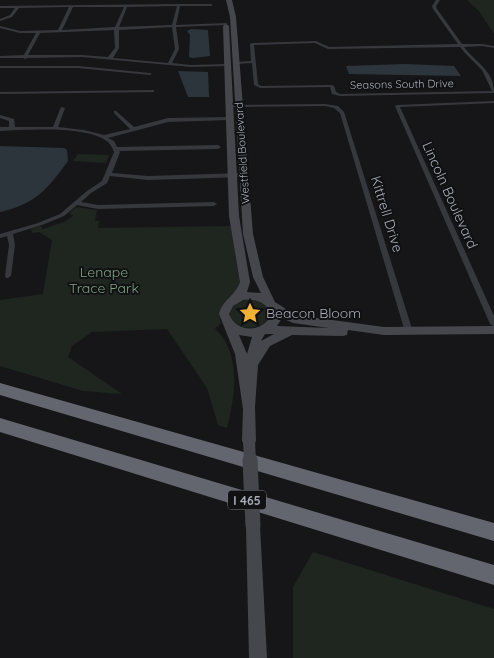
<svg xmlns="http://www.w3.org/2000/svg" width="494" height="658" font-family="Quicksand,sans-serif">
  <style>
    .green { fill: #1e261f }
    .water { fill: #2c353c }
    .lines { fill: none; stroke-linecap: round; stroke-linejoin: round }
    .street { fill: #37383d; fill-rule: evenodd }
    .secondary { fill: #45474d; fill-rule: evenodd }
    .highway { fill: #63666e; fill-rule: evenodd }
    .secondary-bridge-far1 { stroke: #45474d; stroke-width: 12 }
    .secondary-bridge { stroke: #45474d; stroke-width: 15 }
    .labels { text-anchor: middle; dominant-baseline: central; stroke-width: 4; stroke-linejoin: round; paint-order: stroke }
    .far-street-label { font-size: 11px; fill: #a8adb8; stroke: #111113 }
    .shield { fill: #111113; stroke: #7b7e86; stroke-width: 1 }
    .shield-label { font-size: 12px; font-weight: bold; fill: #a8adb8 }
    .street-label { font-size: 14px; fill: #a8adb8; stroke: #111113 }
    .park-label { font-size: 14px; fill: #7fa381; stroke: #111113 }
    .poi-label { font-size: 14px; fill: #a8adb8; stroke: #111113; text-anchor: start }
  </style>
  <rect width="100%" height="100%" fill="#161618"/>
  <g class="green">
    <path d="M467,0H494V34L479,11Z"/>
    <path d="M78,154L109,155L106,163L73,161Z"/>
    <path d="M76,207L97,210L95,221H99L98,228L231,226L242,284C231,296 215,306 221,323L215,329C242,353 235,397 227,428L218,425L207,388L167,329L92,332L72,346L68,357L122,394L83,391L0,366V300L43,294L52,240L39,232L32,233L31,229L40,226L43,229L64,222L73,216L69,213Z"/>
    <path d="M246,300C258,300 265,302 271,313L269,321C254,330 241,331 230,317C228,307 237,302 246,300Z"/>
    <path d="M313,552L494,609V658H293V587Z"/>
  </g>
  <g class="water">
    <path d="M191,29L208,30L210,56L193,58L189,57L190,35L187,31Z"/>
    <path d="M405,64L454,66L461,76L349,74L346,66Z"/>
    <path d="M178,71L208,72L209,97H188Z"/>
    <path d="M0,146L64,148L67,150L68,161C47,190 35,204 0,212Z"/>
  </g>
  <g class="lines">
    <g class="street">
      <path d="M436,0H440L436,6L437,9L462,44H482L494,46V48L482,46L464,47C476,63 494,70 494,93L340,96L332,94L330,87L260,88L254,85L252,63L236,64L234,63L236,62L251,61L250,44L252,43L316,41L329,47L458,44L433,9L432,6ZM315,43L328,49L460,47L465,53L482,70L492,91L340,94L336,92L334,86L332,85L261,86L258,84L254,45Z"/>
      <path d="M179,4H211L213,5L211,6H180L176,25L226,23L228,24L226,25L176,27L179,49L172,63L191,65L227,64H229V66L191,67L82,57L27,58L25,59L23,58H0V56L24,55L36,33H20L0,28V26L20,31L58,30L69,7L19,8L12,17L0,21V19L10,15L15,8H0V6ZM177,6L172,25L119,27L127,7ZM73,7H124L115,27L62,30ZM172,27L175,49L168,63L113,58L119,48V30ZM114,30L115,48L108,57L82,55H28L40,33Z"/>
      <path d="M0,66H78L150,73L152,74L150,75L78,68H0Z"/>
      <path d="M154,90V92H152L0,94V92Z"/>
      <path d="M494,101V103L400,107L494,316V327L490,324L395,106L397,105Z"/>
      <path d="M325,104L338,106L344,112L413,332L412,334H406L405,332L340,113L334,108L325,106L229,107L227,106L229,105Z"/>
      <path d="M61,107L65,108L58,127L84,130L104,135L130,129L114,113V111H116L134,127L168,118L232,117L233,118L230,120L168,122L108,138L114,141L117,147L218,145L221,147L218,149L119,151L120,152L112,173L148,176L243,173L246,175L243,177L148,180L110,176L107,183L91,193L81,202L98,205L214,202L217,204L214,206L98,209L77,205L64,216L42,225L13,234L15,245L11,276L8,278H6L5,276L9,245L7,236L0,238V234L38,223L60,214L87,191L102,181L114,152C113,149 111,145 108,142C87,125 27,130 0,131V127H9V121L0,118V115L14,119L15,127H53Z"/>
    </g>
    <g class="secondary">
      <path d="M226,0H232L236,17L253,234L263,277L275,302L295,315L384,327L494,326V334L384,335L348,330L347,335L343,336L292,335L270,346L258,365L255,407L256,441L254,445L249,446L244,445L242,441L243,409L235,354L219,314C222,300 236,295 240,282L229,216L223,26L226,24L229,26L239,216L250,282L247,292L261,293L253,277L243,234L230,17ZM243,300C256,299 268,302 271,316C261,333 237,333 229,314L233,306ZM282,318L293,323L329,328L277,326ZM265,334H274L261,341ZM239,335L252,337L247,354Z"/>
      <path d="M253,519L258,521L260,526L267,658H249L246,526L248,521Z"/>
    </g>
    <g class="highway">
      <path d="M0,383L494,523V541L0,395Z"/>
      <path d="M0,418L494,565V585L0,432Z"/>
    </g>
    <path class="secondary-bridge-far1" d="M249,441L250,461"/>
    <path class="secondary-bridge" d="M250,460L253,526"/>
  </g>
  <defs>
    <g id="sight-bare" transform="scale(1.725)"><path d="M0-6L1.8-2.2L6-1.7L2.9 1.2L3.7 5.4L0 3.3L-3.7 5.4L-2.9 1.2L-6-1.7L-1.8-2.2Z" fill="#f2b134" stroke="#111113" stroke-width="2.5" paint-order="stroke"/></g>
  </defs>
  <g fill-rule="evenodd">
    <use href="#sight-bare" x="250" y="313"/>
  </g>
  <g class="labels">
    <g class="far-street-label">
      <text transform="translate(402 84) rotate(-1)">Seasons South Drive</text>
      <text transform="translate(242 153) rotate(-94)">Westfield Boulevard</text>
    </g>
    <rect class="shield" x="228" y="490.5" width="38" height="19" rx="4"/>
    <g class="shield-label">
      <text x="247" y="500">I 465</text>
    </g>
    <g class="street-label">
      <text transform="translate(450 195) rotate(66)">Lincoln Boulevard</text>
      <text transform="translate(387 214) rotate(73)">Kittrell Drive</text>
    </g>
    <g class="park-label">
      <text x="104" y="272">Lenape<tspan x="104" dy="16">Trace Park</tspan></text>
    </g>
    <g class="poi-label">
      <text x="266" y="313">Beacon Bloom</text>
    </g>
  </g>
</svg>
